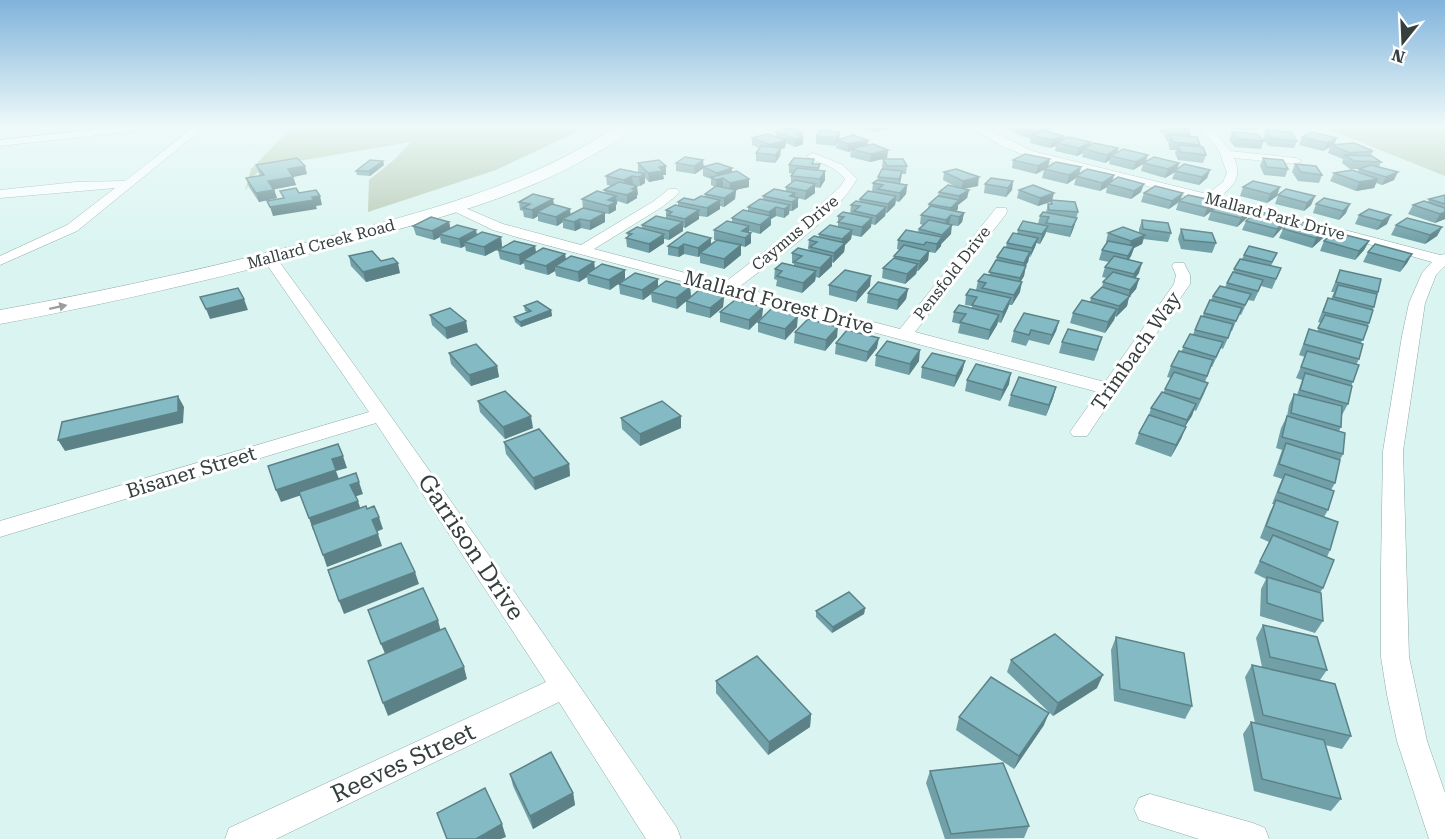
<svg xmlns="http://www.w3.org/2000/svg" width="1445" height="839" font-family="'Roboto Serif',serif">
  <style>
    .green { fill: #b6cab4 }
    .lines { fill: none; stroke-linecap: round; stroke-linejoin: round }
    .minor-casing { stroke: #90aaa6; stroke-width: 1 }
    .secondary-casing { stroke: #90aaa6; stroke-width: 1 }
    .minor { fill: #fff; fill-rule: evenodd }
    .secondary { fill: #fff; fill-rule: evenodd }
    .wall { fill: #71a0a8 }
    .shaded-wall { fill: #5c8288 }
    .building { fill: #83bac3; stroke: #5c8288; stroke-width: 1.5 }
    .oneway { fill: #9a9f9e }
    .labels { text-anchor: middle; dominant-baseline: central; stroke-width: 6; stroke-linejoin: round; paint-order: stroke }
    .far-street-label { font-size: 16px; fill: #343f3e; stroke: #fff }
    .street-label { font-size: 20px; fill: #343f3e; stroke: #fff }
    .near-street-label { font-size: 24px; fill: #343f3e; stroke: #fff }
  </style>
  <rect width="100%" height="100%" fill="#daf5f1"/>
  <g class="green">
    <path d="M293,126H575L579,131L496,170L368,212L369,180L395,159L411,142L263,167L254,176L245,191L251,169Z"/>
    <path d="M1320,126H1445V176Z"/>
  </g>
  <g class="lines">
    <g class="minor-casing">
      <g id="minor">
        <path d="M126,126H157L152,129L0,146V140Z"/>
        <path d="M195,126H206L77,231L0,265V256L67,225L115,188L0,198V190L76,182L125,181Z"/>
        <path d="M969,126H981L1032,151L1207,194L1223,182L1227,173L1219,151L1200,126H1210L1230,151L1296,158L1302,161L1296,164L1234,158C1242,176 1235,186 1219,197L1440,255L1445,254V266L1436,275L1425,303L1403,451L1409,657L1427,741L1445,793V839H1429L1397,741L1387,695L1381,657V567L1383,451L1402,336L1409,303L1422,273L1432,262L1297,224L1024,155L1002,146Z"/>
        <path d="M813,153L843,165L857,179C832,221 778,257 739,287L900,329L996,208H1006L1007,211L1006,214L915,332L1105,382L1174,284L1176,275L1172,266L1174,263H1184L1190,275V284L1087,436H1073L1070,432L1098,392L520,238L493,230L445,207L446,204H456L503,224L581,245L654,201L669,189H677L679,192L677,195L662,207L594,249L724,283L790,232L840,187L845,179C836,167 823,164 809,158L807,156Z"/>
        <path d="M270,255L275,256C413,444 545,635 677,828L681,839H646L559,702L276,839H225L229,828L546,682L376,423L0,537V521L369,412L263,259Z"/>
        <path d="M1150,794L1253,823L1265,828L1269,839H1199L1139,820L1134,809L1139,798Z"/>
      </g>
    </g>
    <g class="secondary-casing">
      <path id="secondary" d="M617,126H633C623,139 603,149 589,157C519,197 440,218 363,239C243,273 122,301 0,324V310C117,289 232,263 347,232C441,207 535,181 617,126Z"/>
    </g>
    <use href="#minor" class="minor"/>
    <use href="#secondary" class="secondary"/>
  </g>
  <g class="wall">
    <path d="M863,126H899L874,132L863,128Z"/>
    <path d="M998,126H1044L1048,131L1064,136L1063,140L1090,146L1118,148L1117,153L1148,155L1145,162L1179,163L1177,170H1210L1207,178L1199,185L1172,179L1175,172L1165,178L1141,171L1143,164L1133,170L1109,164L1110,160L1105,163L1082,157L1083,153L1077,156L1055,151L1056,146L1050,148L1030,143L1031,139L1013,133V131Z"/>
    <path d="M1158,126H1188L1189,127L1188,130L1190,134V137L1200,145V147L1206,155L1203,163L1178,160L1175,153L1176,150H1170L1168,143L1169,141H1167L1164,136L1165,133H1161Z"/>
    <path d="M1227,126H1259L1257,131L1230,129Z"/>
    <path d="M820,130L839,139L888,150L887,158L884,159L907,166L906,174H902L900,184L907,185L906,194L899,202L896,201L895,205L887,213H886L885,216L875,225L871,224V227L861,237L852,235L851,239L845,245L844,252L833,263L832,262V266L819,278L816,277L815,281L802,293L776,286L777,280L774,279L775,269L794,266V264L792,263V253L810,251V250L808,249L809,240L819,237V234L838,226V216L850,214L851,205L859,202L860,199L872,192L873,183L878,180V177L883,169L882,167L883,159L870,162L850,157L851,151L848,152L836,148L837,143L835,146L816,144V136Z"/>
    <path d="M1266,130L1297,141L1294,148L1268,146L1263,138Z"/>
    <path d="M776,132L802,136L803,144L795,147L786,143L785,148L781,149L780,156L775,163L756,161V153L759,148L752,145V138L776,137Z"/>
    <path d="M1232,132L1264,141L1261,149L1235,147L1229,140Z"/>
    <path d="M1302,137L1334,144L1373,151L1371,156L1381,162L1379,167L1394,180L1382,185L1376,183L1374,188L1356,191L1330,181L1334,173L1358,172L1359,169H1350L1342,163L1343,159L1328,153L1330,147L1323,151L1299,145Z"/>
    <path d="M1263,158L1288,169L1285,177L1264,175L1260,166Z"/>
    <path d="M814,159V164H820L819,171L825,180L820,188L815,187V193L805,200L798,198V207L792,211H789V214L784,218L776,216L771,219V225L760,234L749,231L751,243L745,247L741,246V255L724,269L700,263V256L698,257L684,254L679,257L668,255V246L711,238V245L717,240H714V230L732,222V218L748,211V207L763,199V196L786,191V187L791,184V176L793,174L789,173V165Z"/>
    <path d="M1013,160L1048,167H1081L1079,174L1114,175L1112,182L1141,192L1131,199L1106,193L1107,187L1100,191L1074,185L1076,178L1067,184L1042,178L1044,170L1036,174L1012,168Z"/>
    <path d="M638,163L666,166V175H663L664,179L649,182L645,178V183L640,186L632,185L638,195H637V198L627,204L617,201V204L616,205V210L609,214L605,213V222L590,230L581,228L575,231L563,228V222L557,226L538,221V216L533,219L524,217L523,211L520,210L519,202L553,199L554,205L571,214L583,208L582,199L605,193L604,190L612,186L607,185L606,176L640,173L638,172Z"/>
    <path d="M676,163L704,167L732,168V173L749,187L735,190H736L735,199L724,207L720,206V209L707,217L699,216V219L685,228L683,227V231L669,240L664,239V243L649,253L627,247L626,238L628,237L627,233L642,229V225L666,218V210L678,205V202L694,200L705,197V194L715,187L711,185V179L703,176V168L695,174L676,171Z"/>
    <path d="M1295,164L1322,175L1319,183L1298,181L1292,172Z"/>
    <path d="M256,165L307,174L293,177L296,185L274,189L277,198L259,202L249,187L246,178L260,176Z"/>
    <path d="M384,165L370,176L357,175L356,171Z"/>
    <path d="M944,172L978,186L965,189L969,190L967,198L958,205V209L955,211L964,213L962,222L958,226L949,225L951,234L941,244V246L935,253L929,252L928,260L918,271H917L916,274L905,284L882,278L883,268L894,258V256L900,250L897,249L898,240L918,232L919,229L923,225L920,224L921,215L928,208L929,204L938,196L939,192L956,187L943,180Z"/>
    <path d="M1013,181L1012,190L1006,197L984,193L985,184Z"/>
    <path d="M1243,187L1277,196L1267,203L1240,196Z"/>
    <path d="M1019,190L1052,200L1078,212L1074,227L1070,237L1046,232L1040,244L1036,243L1035,247L1029,258L1028,262L1025,266L1024,276L1020,282V292L1012,305H1009L1008,308L1001,323L998,322L997,325L988,340L958,333L960,324L952,322L954,312L972,308V306L965,305L966,295L976,290L978,281L989,275L996,261L997,257L1006,247L1007,243L1017,234L1018,230L1038,224L1040,216L1046,212L1048,204H1050L1051,202L1038,206L1017,198Z"/>
    <path d="M1144,193L1180,200L1247,218L1237,227L1208,220L1211,211L1204,217L1176,210L1178,203L1169,209L1141,202Z"/>
    <path d="M1278,195L1315,196L1311,205L1304,211L1275,204Z"/>
    <path d="M1445,195V219L1435,223L1408,214L1413,205L1428,202L1429,199Z"/>
    <path d="M1324,198L1346,213L1339,220L1313,213L1316,204Z"/>
    <path d="M1369,209L1387,224L1377,230L1355,224L1359,215Z"/>
    <path d="M1142,220L1171,233L1168,242L1143,239L1142,244L1134,248L1131,256L1128,260L1139,273L1135,278L1139,279L1136,289L1129,297L1127,306L1116,317L1115,316L1114,320L1105,333L1070,323L1073,313L1090,302L1091,298L1102,288L1103,282L1107,278L1102,277L1105,267L1109,262L1099,260L1102,250L1107,242H1106L1108,233H1139V229Z"/>
    <path d="M1246,221L1283,227L1273,238L1242,230Z"/>
    <path d="M449,222L450,228L477,235L501,237L502,247L485,256L466,251L465,246L461,248L441,243L440,237L434,240L416,235L413,226Z"/>
    <path d="M1396,225L1442,227L1437,236L1425,244L1391,235Z"/>
    <path d="M1181,229L1216,243L1212,253L1181,249L1178,239Z"/>
    <path d="M1283,229L1323,238L1312,248L1279,238Z"/>
    <path d="M1324,241H1369L1364,250L1355,260L1320,251Z"/>
    <path d="M535,246L536,252L565,254L566,259L594,262L595,269L625,270V279L610,290L588,284L587,277L579,282L556,276L555,271L548,275L525,269L524,263L520,265L500,259L498,250Z"/>
    <path d="M1368,252L1412,254L1407,263L1400,272L1363,262Z"/>
    <path d="M1277,253L1271,266L1281,268L1272,289L1261,286L1254,301L1248,300L1241,315L1239,314L1232,331H1231L1223,349L1221,348L1212,367H1211L1205,382L1208,383L1204,394L1196,411L1194,410L1185,427L1181,439L1171,457L1135,444L1139,433L1148,418L1151,408L1163,393L1171,378L1167,377L1171,366L1193,334L1213,296L1225,287L1240,259H1242L1244,255Z"/>
    <path d="M349,256L381,261L400,273L366,282L351,266Z"/>
    <path d="M1340,270L1378,292L1369,323L1361,343L1359,359L1356,365L1348,404L1342,415L1341,427L1339,431L1343,454L1340,460L1335,483L1331,490L1328,510L1324,517L1330,550L1327,557L1323,588L1320,593L1323,621L1315,633L1260,616L1261,589L1266,579L1254,573L1269,542L1260,538L1270,512L1274,504H1272L1279,486L1282,479L1273,476L1282,450L1276,448L1281,428L1287,416L1289,405L1294,394L1297,395L1302,380L1296,378L1305,357L1299,355L1309,329L1317,332L1321,323L1318,322L1323,309L1328,298L1331,299L1334,292H1331Z"/>
    <path d="M658,279V287H690L691,297L677,309L652,302L651,294L643,300L620,294L619,284Z"/>
    <path d="M829,285L870,286L856,302L829,295Z"/>
    <path d="M908,289L906,299L897,310L867,303L868,293Z"/>
    <path d="M724,297L723,307L710,318L686,312V301Z"/>
    <path d="M524,306L551,310L552,316L521,327L515,322L514,317L527,312L525,311Z"/>
    <path d="M763,307L762,317L749,330L720,322V312Z"/>
    <path d="M430,315L468,332L447,339L432,325Z"/>
    <path d="M1059,321L1056,331L1049,345L1029,340L1026,346L1011,342L1014,331Z"/>
    <path d="M758,322L797,327L785,340L758,332Z"/>
    <path d="M795,332L837,337L825,351L794,343Z"/>
    <path d="M1062,342L1099,348L1094,361L1059,353Z"/>
    <path d="M836,343L877,348L866,362L835,354Z"/>
    <path d="M449,353L497,366L499,377L471,386L451,364Z"/>
    <path d="M876,355L919,361L909,375L875,366Z"/>
    <path d="M965,361L962,372L954,387L921,378L922,367Z"/>
    <path d="M967,380L1009,384L1000,401L965,391Z"/>
    <path d="M1056,387L1053,398L1046,416L1008,406L1011,395Z"/>
    <path d="M478,401L533,428L505,439L480,412Z"/>
    <path d="M681,416V428L640,446L622,429L621,418Z"/>
    <path d="M504,442L569,464L570,476L535,490L506,454Z"/>
    <path d="M865,608L864,614L832,633L816,617V611Z"/>
    <path d="M1263,625L1327,670L1320,680L1351,736L1342,749L1325,745L1341,799L1331,811L1254,791L1243,734L1251,722L1255,723L1245,677L1252,665L1262,667L1256,638Z"/>
    <path d="M1116,637L1192,706L1185,719L1114,701L1111,650Z"/>
    <path d="M1011,660L1097,688L1053,716L1007,672Z"/>
    <path d="M716,681L811,714L810,727L768,755L716,693Z"/>
    <path d="M959,717L1044,725L1014,769L956,730Z"/>
    <path d="M930,771L1029,826L1024,838L945,839L926,783Z"/>
    <path d="M510,774L573,793L575,805L533,829L513,786Z"/>
  </g>
  <g class="shaded-wall">
    <path d="M875,126H899L874,132Z"/>
    <path d="M1049,127L1047,135H1033V132Z"/>
    <path d="M840,132L839,140H837V143L835,146L836,138Z"/>
    <path d="M802,133V137L803,136V144L795,147L796,134Z"/>
    <path d="M1064,136L1062,143H1057L1056,146L1050,148L1052,140Z"/>
    <path d="M1337,138L1334,145H1331L1330,147L1323,151L1327,143Z"/>
    <path d="M786,140L785,148L781,149L780,156L775,163L776,155L769,153L770,145Z"/>
    <path d="M868,140V148L851,149V151L848,152V144Z"/>
    <path d="M1091,142L1089,150L1084,149L1083,153L1077,156L1079,148Z"/>
    <path d="M1118,148L1116,156H1111L1110,160L1105,163L1107,155Z"/>
    <path d="M888,150L887,158L870,162L871,154Z"/>
    <path d="M1148,155L1145,163L1133,170L1136,162Z"/>
    <path d="M1050,159L1048,167L1036,174L1038,166Z"/>
    <path d="M703,160L704,168L695,174L694,166Z"/>
    <path d="M383,161L384,165L370,176L369,171Z"/>
    <path d="M1179,163L1177,171L1165,178L1168,169Z"/>
    <path d="M305,166L307,174L293,177L296,185L271,190L268,181L288,169Z"/>
    <path d="M666,166V175H663L664,179L649,182L648,173L659,167Z"/>
    <path d="M1081,167L1079,175L1076,176V178L1067,184L1069,175Z"/>
    <path d="M732,168V176L723,179V187L716,188L717,173Z"/>
    <path d="M1210,170L1207,178L1199,185L1202,177Z"/>
    <path d="M825,171V180L820,188V179Z"/>
    <path d="M902,171L901,179L898,188L899,179Z"/>
    <path d="M1398,172L1394,180L1382,185L1386,177Z"/>
    <path d="M645,174V183L640,186L639,177Z"/>
    <path d="M1114,175L1111,184H1108L1107,187L1100,191L1102,183Z"/>
    <path d="M632,176L633,184L625,189L624,180Z"/>
    <path d="M979,177L978,186L961,189L963,181Z"/>
    <path d="M749,179V187L730,191V183Z"/>
    <path d="M1378,179L1374,188L1356,191L1359,182Z"/>
    <path d="M1013,181L1012,190L1006,197L1008,188Z"/>
    <path d="M815,184V193L805,200L806,191Z"/>
    <path d="M1144,184L1141,192L1131,199L1134,191Z"/>
    <path d="M907,185L906,194L899,202L900,193Z"/>
    <path d="M637,186L638,195H637V198L627,204V195L632,189Z"/>
    <path d="M1280,187L1277,196L1267,203L1270,194Z"/>
    <path d="M274,190L277,198L259,202L256,193Z"/>
    <path d="M736,190L735,199L724,207V198Z"/>
    <path d="M969,190L967,198L958,205V209L951,216L949,224L944,230L946,220L949,217L951,208L959,201V196Z"/>
    <path d="M795,193V201L798,198V207L792,211V202L790,196Z"/>
    <path d="M1054,193L1052,201L1038,206L1040,198Z"/>
    <path d="M1183,193L1180,201H1179L1169,209L1172,201Z"/>
    <path d="M320,196L322,205L316,206L317,209L273,216L270,207Z"/>
    <path d="M616,196L617,204L616,205V210L609,214L608,200Z"/>
    <path d="M896,196L895,205L887,213L888,204Z"/>
    <path d="M1315,196L1311,205L1304,211L1307,203Z"/>
    <path d="M553,199L554,208L537,212L538,216L533,219L532,210Z"/>
    <path d="M720,200V209L707,217V208Z"/>
    <path d="M1216,201L1213,210L1204,217L1207,208Z"/>
    <path d="M1350,204L1346,213L1339,220L1343,211Z"/>
    <path d="M790,205L789,214L784,218V209Z"/>
    <path d="M776,207V216L771,219V225L760,234V225L769,218V212Z"/>
    <path d="M886,207L885,216L875,225L876,216Z"/>
    <path d="M570,209L571,217L562,219L563,222L557,226L556,217Z"/>
    <path d="M1251,209L1247,218L1237,227L1241,218Z"/>
    <path d="M699,210V219L685,228V219Z"/>
    <path d="M1445,212V219L1435,223L1440,214Z"/>
    <path d="M605,213V222L590,230V221Z"/>
    <path d="M964,213L962,222L958,226L959,217Z"/>
    <path d="M1391,215L1387,224L1377,230L1382,221Z"/>
    <path d="M872,218L871,227L861,237L862,227Z"/>
    <path d="M1077,218L1074,227L1070,237L1072,227Z"/>
    <path d="M1287,218L1283,227L1273,238L1277,229Z"/>
    <path d="M580,219L581,228L575,231L574,222Z"/>
    <path d="M449,222L451,231L439,234L440,237L434,240L432,231Z"/>
    <path d="M683,222V231L669,240V231Z"/>
    <path d="M952,225L951,234L941,244L942,235Z"/>
    <path d="M749,226V235L751,233V243L745,247V238L742,231Z"/>
    <path d="M1048,226L1045,235L1040,244L1042,234Z"/>
    <path d="M1442,227L1437,236L1425,244L1430,235Z"/>
    <path d="M1327,229L1323,238L1312,248L1316,238Z"/>
    <path d="M476,230L478,239L464,242L465,246L461,248L459,239Z"/>
    <path d="M852,230L851,239L845,245L844,252L833,263L834,253L841,246L842,239Z"/>
    <path d="M664,234V243L649,253V244Z"/>
    <path d="M1145,235L1142,244L1134,248L1131,256L1125,266L1131,241Z"/>
    <path d="M501,237L502,247L485,256L484,247Z"/>
    <path d="M942,237L941,246L935,253L937,244Z"/>
    <path d="M711,238V247L700,253V256L698,257V248Z"/>
    <path d="M1038,238L1035,247L1030,258L1032,248Z"/>
    <path d="M1369,241L1364,250L1355,260L1359,251Z"/>
    <path d="M684,244V254L679,257L678,248Z"/>
    <path d="M741,245V255L724,269V259Z"/>
    <path d="M535,246L536,255L523,260L524,263L520,265L519,255Z"/>
    <path d="M929,251L928,260L918,271L920,261Z"/>
    <path d="M1030,252L1028,262L1022,272L1024,263Z"/>
    <path d="M565,254L566,264L555,266V271L548,275L546,266Z"/>
    <path d="M1412,254L1407,263L1400,272L1405,262Z"/>
    <path d="M832,256V266L819,278L820,268Z"/>
    <path d="M594,262L595,272L587,274V277L579,282L578,272Z"/>
    <path d="M398,263L400,273L366,282L363,272Z"/>
    <path d="M1142,263L1139,273L1131,284L1134,274Z"/>
    <path d="M918,264L916,274L905,284L907,274Z"/>
    <path d="M1026,266L1024,276L1017,288L1020,278Z"/>
    <path d="M625,270V279L610,290L609,280Z"/>
    <path d="M816,271L815,281L802,293L803,283Z"/>
    <path d="M871,276L870,286L856,302L857,292Z"/>
    <path d="M658,279V289L651,292V294L643,300L642,290Z"/>
    <path d="M1139,279L1136,289L1129,297L1127,306L1116,317L1119,306L1128,297L1130,290Z"/>
    <path d="M1022,282L1020,292L1012,305L1014,295Z"/>
    <path d="M690,287L691,297L677,309L676,298Z"/>
    <path d="M908,289L906,299L897,310L898,300Z"/>
    <path d="M724,297L723,307L710,318V308Z"/>
    <path d="M1011,298L1008,308L1001,323L1003,312Z"/>
    <path d="M244,299L248,310L210,319L206,309Z"/>
    <path d="M763,307L762,317L749,330V320Z"/>
    <path d="M1117,309L1114,320L1105,333L1108,322Z"/>
    <path d="M551,310L552,316L521,327L520,322Z"/>
    <path d="M999,315L997,325L988,340L990,330Z"/>
    <path d="M798,316L797,327L785,340V329Z"/>
    <path d="M466,321L468,332L447,339L445,328Z"/>
    <path d="M1059,321L1056,331L1049,345L1052,335Z"/>
    <path d="M838,327L837,337L825,351L826,340Z"/>
    <path d="M879,338L877,348L866,362L868,352Z"/>
    <path d="M920,350L919,361L909,375L910,364Z"/>
    <path d="M965,361L962,372L954,387L956,376Z"/>
    <path d="M497,366L499,377L471,386L469,375Z"/>
    <path d="M1011,373L1009,384L1000,401L1003,390Z"/>
    <path d="M1056,387L1053,398L1046,416L1049,405Z"/>
    <path d="M178,396L184,407L183,423L65,451L58,440Z"/>
    <path d="M1196,404L1192,416L1182,431L1187,420Z"/>
    <path d="M531,416L533,428L505,439L503,427Z"/>
    <path d="M681,416V428L640,446V434Z"/>
    <path d="M1186,427L1181,439L1171,457L1176,445Z"/>
    <path d="M343,456L347,468L336,471L340,482L281,502L276,490L332,459Z"/>
    <path d="M569,464L570,476L535,490L533,478Z"/>
    <path d="M359,482L363,494L354,497L350,485Z"/>
    <path d="M358,501L362,513L313,530L309,518Z"/>
    <path d="M379,517L383,529L376,532L372,520Z"/>
    <path d="M378,534L382,546L327,567L323,555Z"/>
    <path d="M415,572L419,584L344,614L339,601Z"/>
    <path d="M865,608L864,614L832,633L833,627Z"/>
    <path d="M438,620L441,632L386,656L381,644Z"/>
    <path d="M464,667L467,679L388,716L383,703Z"/>
    <path d="M1103,675L1097,688L1053,716L1058,703Z"/>
    <path d="M1049,713L1044,725L1014,769L1019,756Z"/>
    <path d="M811,714L810,727L768,755L769,742Z"/>
    <path d="M573,793L575,805L533,829L530,816Z"/>
    <path d="M502,824L506,837L501,839H476Z"/>
  </g>
  <g class="building">
    <path d="M1014,126H1044L1049,127L1033,132Z"/>
    <path d="M790,128L802,133L796,134L803,136L795,139L776,132Z"/>
    <path d="M1166,128L1187,129L1190,134L1169,133Z"/>
    <path d="M820,130L840,132L836,138L816,136Z"/>
    <path d="M1266,130L1291,132L1297,141L1271,138Z"/>
    <path d="M1045,131L1064,136L1052,140L1032,135Z"/>
    <path d="M1232,132L1257,134L1264,141L1238,139Z"/>
    <path d="M1312,132L1337,138L1327,143L1302,137Z"/>
    <path d="M768,134L786,140L770,145L752,138Z"/>
    <path d="M853,135L868,140L848,144L837,140Z"/>
    <path d="M1170,135L1197,137L1200,145L1173,142Z"/>
    <path d="M1068,137L1091,142L1079,148L1057,143Z"/>
    <path d="M1094,143L1118,148L1107,155L1084,149Z"/>
    <path d="M1354,143L1373,151L1350,153L1331,145Z"/>
    <path d="M873,144L888,150L871,154L851,149Z"/>
    <path d="M1178,145L1203,147L1206,155L1180,152Z"/>
    <path d="M761,146L781,148L776,155L756,153Z"/>
    <path d="M1123,149L1148,155L1136,162L1111,156Z"/>
    <path d="M1025,154L1050,159L1038,166L1013,160Z"/>
    <path d="M1345,155L1372,156L1381,162L1354,161Z"/>
    <path d="M685,157L703,160L694,166L676,163Z"/>
    <path d="M1154,157L1179,163L1168,169L1143,163Z"/>
    <path d="M297,158L305,166L288,169L293,177L268,181L274,190L256,193L246,178L264,175L256,165Z"/>
    <path d="M794,158L814,159L812,164H820L818,168L789,165Z"/>
    <path d="M1263,158L1283,160L1288,169L1267,167Z"/>
    <path d="M883,159H903L907,166H887Z"/>
    <path d="M370,160L383,161L369,171H356Z"/>
    <path d="M659,160L666,166L659,167L663,171L648,173L638,163Z"/>
    <path d="M1056,162L1081,167L1069,175L1044,169Z"/>
    <path d="M717,163L732,168L717,173L703,167Z"/>
    <path d="M1184,164L1210,170L1202,177L1175,171Z"/>
    <path d="M1295,164L1316,166L1322,175L1301,172Z"/>
    <path d="M1371,165L1398,172L1386,177L1359,169Z"/>
    <path d="M797,168L825,171L820,179L791,176Z"/>
    <path d="M620,169L645,174L639,177L632,176L624,180L606,176Z"/>
    <path d="M882,169L902,171L899,179L878,177Z"/>
    <path d="M956,169L979,177L963,181L944,172Z"/>
    <path d="M1087,169L1114,175L1102,183L1076,176Z"/>
    <path d="M1352,170L1378,179L1359,182L1334,173Z"/>
    <path d="M737,171L749,179L730,183L723,178L716,180L711,177Z"/>
    <path d="M1118,177L1144,184L1134,191L1108,184Z"/>
    <path d="M991,178L1013,181L1008,188L985,184Z"/>
    <path d="M795,180L815,184L806,191L786,187Z"/>
    <path d="M877,180L907,185L900,193L878,189L883,185L873,183Z"/>
    <path d="M1253,181L1280,187L1270,194L1243,187Z"/>
    <path d="M619,182L637,186L632,189L636,190L627,195L604,190Z"/>
    <path d="M948,185L969,190L959,196L939,192Z"/>
    <path d="M1033,185L1054,193L1040,198L1019,190Z"/>
    <path d="M716,186L736,190L724,198L705,194Z"/>
    <path d="M1155,186L1183,193L1172,201L1144,193Z"/>
    <path d="M296,188L299,193L316,190L320,196L312,197L314,200L270,207L267,201L284,198L280,191Z"/>
    <path d="M774,189L795,193L790,196L798,198L792,202L763,196Z"/>
    <path d="M1286,189L1315,196L1307,203L1278,195Z"/>
    <path d="M597,191L616,196L608,200L616,202L608,206L582,199Z"/>
    <path d="M868,191L896,196L888,204L860,199Z"/>
    <path d="M533,194L553,199L532,210L523,208L530,204L519,202Z"/>
    <path d="M1188,195L1216,201L1207,208L1179,201Z"/>
    <path d="M1445,195V204L1429,199Z"/>
    <path d="M701,196L720,200L707,208L678,202L684,198L694,200Z"/>
    <path d="M938,196L959,200L951,208L929,204Z"/>
    <path d="M1324,198L1350,204L1343,211L1316,204Z"/>
    <path d="M760,199L790,205L784,209L776,207L769,212L748,207Z"/>
    <path d="M1051,200L1075,202L1078,212L1049,210L1048,204H1052Z"/>
    <path d="M856,201L886,207L876,216L854,211L860,206L851,205Z"/>
    <path d="M1424,201L1445,208V212L1440,214L1413,205Z"/>
    <path d="M1222,202L1251,209L1241,218L1212,211Z"/>
    <path d="M552,204L570,209L556,217L537,212Z"/>
    <path d="M675,205L699,210L685,219L668,215L672,212L666,210Z"/>
    <path d="M931,206L964,213L959,217L951,215L946,220L921,215Z"/>
    <path d="M583,208L605,213L590,221L580,219L574,222L562,219Z"/>
    <path d="M1369,209L1391,215L1382,221L1359,215Z"/>
    <path d="M743,210L771,216L760,225L732,218Z"/>
    <path d="M1256,211L1287,218L1277,229L1246,221Z"/>
    <path d="M843,212L872,218L862,227L838,222L844,217L838,216Z"/>
    <path d="M1043,212L1077,218L1072,227L1046,223L1049,217L1040,216Z"/>
    <path d="M656,216L683,222L669,231L642,225Z"/>
    <path d="M431,217L449,222L432,231L413,226Z"/>
    <path d="M1407,218L1442,227L1430,235L1396,225Z"/>
    <path d="M929,220L952,225L942,235L919,229Z"/>
    <path d="M1142,220L1168,223L1171,233L1143,229Z"/>
    <path d="M1295,220L1327,229L1316,238L1283,229Z"/>
    <path d="M727,221L749,226L742,231L751,233L745,238L714,230Z"/>
    <path d="M1023,221L1048,226L1042,234L1018,230Z"/>
    <path d="M457,225L476,230L459,239L439,234Z"/>
    <path d="M830,225L852,230L842,239L819,234Z"/>
    <path d="M637,227L664,234L649,244L626,238L632,234L627,233Z"/>
    <path d="M1123,227L1145,235L1131,241L1108,233Z"/>
    <path d="M1181,229L1212,233L1216,243L1184,240Z"/>
    <path d="M906,230L942,237L937,244L926,242L924,245L898,240Z"/>
    <path d="M482,232L501,237L484,247L464,242Z"/>
    <path d="M687,232L711,238L698,248L684,244L678,248L668,246Z"/>
    <path d="M1334,232L1369,241L1359,251L1324,241Z"/>
    <path d="M1013,233L1038,238L1032,248L1007,243Z"/>
    <path d="M814,236L845,243L834,253L810,247L817,242L809,240Z"/>
    <path d="M717,240L741,245L724,259L700,253Z"/>
    <path d="M514,241L535,246L519,255L498,250Z"/>
    <path d="M1108,241L1134,246L1128,256L1102,250Z"/>
    <path d="M1375,244L1412,254L1405,262L1368,252Z"/>
    <path d="M904,245L929,251L920,261L894,256Z"/>
    <path d="M1249,246L1277,253L1272,262L1244,255Z"/>
    <path d="M1004,247L1030,252L1024,263L997,257Z"/>
    <path d="M543,248L565,254L546,266L523,260Z"/>
    <path d="M798,248L832,256L820,268L794,262L802,256L792,253Z"/>
    <path d="M372,251L381,261L393,258L398,263L363,272L349,256Z"/>
    <path d="M571,256L594,262L578,272L555,266Z"/>
    <path d="M1114,256L1142,263L1134,274L1105,267Z"/>
    <path d="M894,258L918,264L907,274L883,268Z"/>
    <path d="M1240,259L1281,268L1276,279L1234,269Z"/>
    <path d="M996,260L1026,266L1020,278L989,272Z"/>
    <path d="M782,263L816,271L803,283L777,276L782,271L775,269Z"/>
    <path d="M602,264L625,270L609,280L587,274Z"/>
    <path d="M845,270L871,276L857,292L829,285Z"/>
    <path d="M1340,270L1381,279L1378,292L1336,282Z"/>
    <path d="M1113,272L1139,279L1130,290L1103,282Z"/>
    <path d="M1233,272L1263,280L1258,291L1227,283Z"/>
    <path d="M635,273L658,279L642,290L619,284Z"/>
    <path d="M984,274L1022,282L1014,295L982,288L986,283L978,281Z"/>
    <path d="M666,281L690,287L676,298L651,292Z"/>
    <path d="M878,282L908,289L898,300L868,293Z"/>
    <path d="M1338,285L1377,294L1374,307L1334,297Z"/>
    <path d="M1220,286L1251,294L1245,305L1213,296Z"/>
    <path d="M1102,287L1130,296L1119,306L1091,298Z"/>
    <path d="M238,288L244,299L206,309L200,297Z"/>
    <path d="M970,289L1011,298L1003,312L972,305L977,297L966,295Z"/>
    <path d="M699,290L724,297L710,308L686,301Z"/>
    <path d="M1328,298L1373,310L1369,323L1323,312Z"/>
    <path d="M735,300L763,307L749,320L720,312Z"/>
    <path d="M1082,300L1117,309L1108,322L1073,313Z"/>
    <path d="M1210,300L1242,308L1236,321L1204,313Z"/>
    <path d="M537,301L551,310L520,322L514,317L531,311L524,306Z"/>
    <path d="M959,305L999,315L990,330L960,322L966,314L954,312Z"/>
    <path d="M450,308L466,321L445,328L430,315Z"/>
    <path d="M771,309L798,316L785,329L758,322Z"/>
    <path d="M1024,313L1059,321L1052,335L1031,330L1029,335L1014,331Z"/>
    <path d="M1325,315L1368,326L1363,340L1318,328Z"/>
    <path d="M1201,316L1233,324L1228,338L1195,330Z"/>
    <path d="M808,319L838,327L826,340L795,332Z"/>
    <path d="M1068,329L1102,337L1097,350L1062,342Z"/>
    <path d="M1309,329L1363,344L1359,359L1304,344Z"/>
    <path d="M847,330L879,338L868,352L836,343Z"/>
    <path d="M1190,334L1223,342L1216,357L1183,347Z"/>
    <path d="M887,341L920,350L910,364L876,355Z"/>
    <path d="M476,344L497,366L469,375L449,353Z"/>
    <path d="M1179,351L1213,360L1207,376L1171,366Z"/>
    <path d="M1307,351L1359,365L1353,382L1301,367Z"/>
    <path d="M932,353L965,361L956,376L922,367Z"/>
    <path d="M976,364L1011,373L1003,390L967,380Z"/>
    <path d="M1174,372L1208,383L1200,399L1165,389Z"/>
    <path d="M1305,373L1352,386L1348,404L1300,390Z"/>
    <path d="M1019,377L1056,387L1049,405L1011,395Z"/>
    <path d="M505,391L531,416L503,427L478,401Z"/>
    <path d="M1162,392L1196,404L1187,420L1151,408Z"/>
    <path d="M1294,394L1342,406L1341,427L1291,413Z"/>
    <path d="M178,396V412L58,440L62,422Z"/>
    <path d="M662,401L681,416L640,434L621,418Z"/>
    <path d="M1149,415L1186,427L1176,445L1139,433Z"/>
    <path d="M1287,416L1345,433L1343,454L1282,437Z"/>
    <path d="M539,429L569,464L533,478L504,442Z"/>
    <path d="M1286,443L1340,460L1335,483L1279,464Z"/>
    <path d="M338,444L343,456L332,459L336,470L276,490L268,466Z"/>
    <path d="M356,473L359,482L350,485L358,501L309,518L299,492Z"/>
    <path d="M1285,474L1334,491L1328,510L1278,492Z"/>
    <path d="M1276,500L1338,522L1330,550L1266,526Z"/>
    <path d="M366,506L367,509L374,506L379,517L372,520L378,534L323,555L312,525Z"/>
    <path d="M1273,535L1334,560L1323,588L1260,561Z"/>
    <path d="M401,543L415,572L339,601L328,570Z"/>
    <path d="M1267,577L1321,593L1323,621L1267,603Z"/>
    <path d="M423,588L438,620L381,644L368,610Z"/>
    <path d="M849,592L865,608L833,627L816,611Z"/>
    <path d="M1263,625L1317,637L1327,670L1270,657Z"/>
    <path d="M445,628L464,667L383,703L368,661Z"/>
    <path d="M1055,634L1103,675L1058,703L1011,660Z"/>
    <path d="M1116,637L1184,653L1192,706L1120,689Z"/>
    <path d="M757,656L811,714L769,742L716,681Z"/>
    <path d="M1252,665L1335,684L1351,736L1263,715Z"/>
    <path d="M991,677L1049,713L1019,756L959,717Z"/>
    <path d="M1251,722L1324,740L1341,799L1262,779Z"/>
    <path d="M551,752L573,793L530,816L510,774Z"/>
    <path d="M1003,763L1029,826L951,834L930,771Z"/>
    <path d="M485,788L502,824L476,839H447L437,813Z"/>
  </g>
  <defs><path id="oneway-solid" d="M-6-.8H1V-3.2L6.5 0L1 3.2V.8H-6Z" transform="scale(1.5)"/></defs>
  <use class="oneway" href="#oneway-solid" transform="translate(58 307) rotate(-12)"/>
  <linearGradient id="sky" x2="0" y2="1"><stop stop-color="#80b3dc"/><stop offset="0.52" stop-color="#eefaf9"/><stop offset="1" stop-color="#eefaf9" stop-opacity="0"/></linearGradient>
  <rect width="1445" height="243" fill="url(#sky)"/>
  <g class="labels">
    <g class="far-street-label">
      <text transform="translate(1275 216) rotate(15)">Mallard Park Drive</text>
      <text transform="translate(795 233) rotate(-40)">Caymus Drive</text>
      <text transform="translate(321 244) rotate(-15)">Mallard Creek Road</text>
      <text transform="translate(952 273) rotate(-52)">Pensfold Drive</text>
    </g>
    <g class="street-label">
      <text transform="translate(779 302) rotate(15)">Mallard Forest Drive</text>
      <text transform="translate(1136 351) rotate(-55)">Trimbach Way</text>
      <text transform="translate(191 472) rotate(-17)">Bisaner Street</text>
    </g>
    <g class="near-street-label">
      <text transform="translate(471 547) rotate(56)">Garrison Drive</text>
      <text transform="translate(403 763) rotate(-25)">Reeves Street</text>
    </g>
  </g>
  <g transform="translate(1403 42) rotate(198)" stroke="#ffffff" stroke-width="4.5" paint-order="stroke">
  <path d="M0-4.5L10 22L0 15L-10 22Z" fill="#343f3e"/>
  <text y="-9" font-size="16" font-weight="bold" text-anchor="middle" fill="#343f3e">N</text>
  </g>
</svg>
